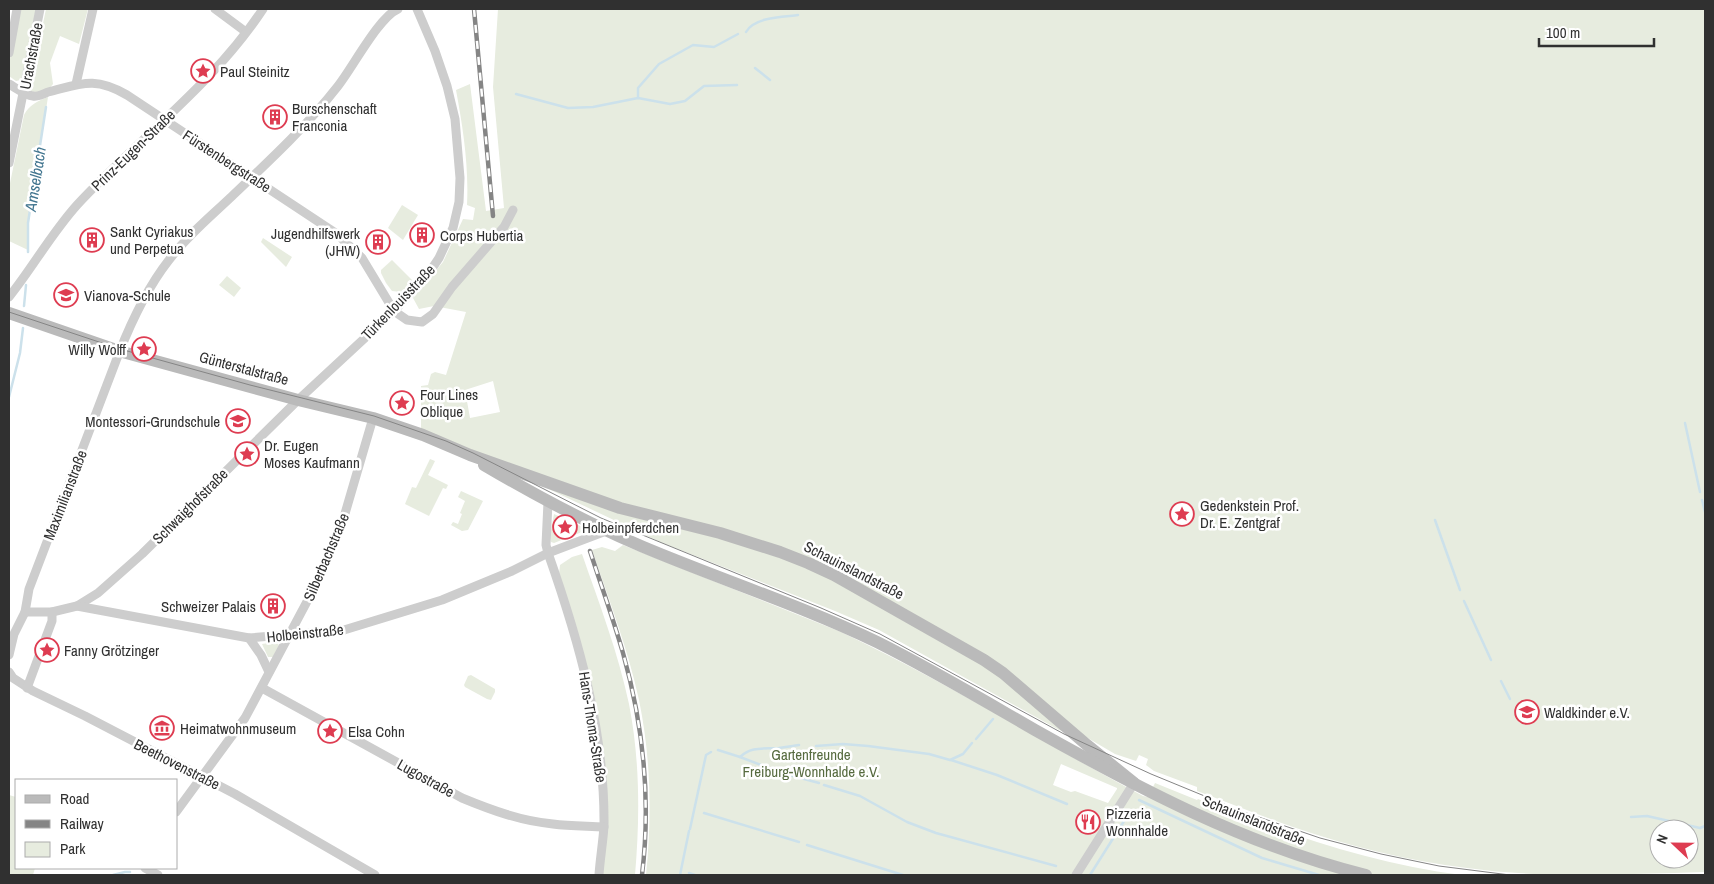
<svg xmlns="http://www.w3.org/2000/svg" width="1714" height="884" font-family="'Archivo Narrow',sans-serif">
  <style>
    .green { fill: #e7ecdf; fill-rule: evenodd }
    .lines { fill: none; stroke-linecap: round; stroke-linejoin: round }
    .stream { stroke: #cce1eb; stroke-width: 2.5 }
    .street { stroke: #cdcdcd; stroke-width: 9 }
    .secondary { stroke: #bababa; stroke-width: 12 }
    .tram { stroke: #858585; stroke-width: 1 }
    .rail-casing { stroke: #858585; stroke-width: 4.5 }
    .rail { stroke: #fff; stroke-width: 2.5; stroke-dasharray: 8; stroke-linecap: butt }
    .labels { text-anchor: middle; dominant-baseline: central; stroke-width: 5; stroke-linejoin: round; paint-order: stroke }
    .street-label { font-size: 15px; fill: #303030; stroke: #fff }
    .poi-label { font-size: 15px; fill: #303030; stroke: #fff; text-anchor: start }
    .park-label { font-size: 15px; fill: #566a3f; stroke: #fff }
    .water-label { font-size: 16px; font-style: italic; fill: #41758f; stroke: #fff }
  </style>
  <rect width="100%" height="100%" fill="#fff"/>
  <g class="green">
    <path d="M20,9H36L21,80L16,81L9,76V64Z"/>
    <path d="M46,9H88L79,44L60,36L50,63L53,84L49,89L35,93L30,90L28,85L29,79L32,77Z"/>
    <path d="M498,9H1705V872C1626,874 1546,879 1467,868C1408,861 1349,846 1293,827C1261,816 1229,803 1197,791V787L1154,771L1146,765L1148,759L1139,755L1136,761L1115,754L1086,737L1059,730L879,630L835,611L660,542L515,473L421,431V386L428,385L431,374L435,372L446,375L466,312L434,306L419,309L413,298L443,262L463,219L473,220L475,208L467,205C469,166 463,128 456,90L470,84L486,211L504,208L493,87ZM493,381L500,412L470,418L465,390ZM1659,829H1689V859H1659Z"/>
    <path d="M48,97L28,223V250L9,241V188L24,115C29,105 38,101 48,97Z"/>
    <path d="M402,205L418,215L403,240L388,228Z"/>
    <path d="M263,238L292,257L286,267L261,242Z"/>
    <path d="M392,260L414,282L401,292L392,291L386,283L381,273V270Z"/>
    <path d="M227,276L241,288L234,297L219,285Z"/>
    <path d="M430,459L435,461L428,475L448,485L446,489L443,488L429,516L405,504L412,487L416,488Z"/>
    <path d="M461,491L483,501L468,530L462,531L451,525L453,522L458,524L462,514L460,513L465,501L458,497Z"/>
    <path d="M554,514L587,529V530L554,543L551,542L550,535Z"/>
    <path d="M623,545L841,632C945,681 1042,742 1143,796L1148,797L1155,783L1197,800L1198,799C1284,833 1370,863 1462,875H646C652,817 651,758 639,700C628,649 609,600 592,550L602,547L615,551ZM1061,764L1117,788V789L1108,803L1075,791L1071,792L1053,785Z"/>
    <path d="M582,554C599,603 618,652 629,704C640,760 640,818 635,875H602L605,770L559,574L560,565L572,557Z"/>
    <path d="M276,642L279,645L273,657H268L262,644Z"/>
    <path d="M471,675L495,689V692L491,700L487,699L465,687L464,685L468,676Z"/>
    <path d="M9,795L16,797V868H35L33,875H9Z"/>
  </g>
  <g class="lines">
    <g class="stream">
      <path d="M746,32C754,17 783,17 798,15"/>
      <path d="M755,68L770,80"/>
      <path d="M516,94L568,108L593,107L638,98L670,104L685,101L704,86L737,85"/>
      <path d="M638,98V88L659,64L693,45L714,47L738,34"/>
      <path d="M28,252V223L46,107"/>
      <path d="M24,306L26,285"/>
      <path d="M9,397L20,353L23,328"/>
      <path d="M1685,423L1700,492"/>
      <path d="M1702,500L1705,512"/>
      <path d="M1435,520L1460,590"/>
      <path d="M1464,601L1491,660"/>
      <path d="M1501,681L1510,699"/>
      <path d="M976,739L993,719"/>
      <path d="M816,746L843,744L868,746L929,754L950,760L963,754L972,743"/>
      <path d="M718,750L740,757C751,746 764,749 779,748C786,747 793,746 799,745"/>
      <path d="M740,757L782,773L819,783"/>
      <path d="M951,760L997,775L1067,804"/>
      <path d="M824,785L860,796L907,822L936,833L1056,866"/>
      <path d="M1139,800L1262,858L1319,875"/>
      <path d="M704,813L799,842"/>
      <path d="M1631,817L1647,816L1700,828L1705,826"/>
      <path d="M690,829L706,755L711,752"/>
      <path d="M807,845L903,875"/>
      <path d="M689,873L695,875"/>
      <path d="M113,875L125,872H130"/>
      <path d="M680,875L689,831"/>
      <path d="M1090,875L1131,810"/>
    </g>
    <g class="street">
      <path d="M215,9L246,32"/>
      <path d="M9,53L17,9"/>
      <path d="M9,84C16,88 25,95 33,96C38,97 44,94 48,92C81,84 94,76 127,95L337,234L362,258L394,311L407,320L422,322L433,314L452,287L504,227L513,210"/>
      <path d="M76,84L93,9"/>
      <path d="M9,163L40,9"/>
      <path d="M9,297C33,267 51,234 77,205C138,139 213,85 263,9"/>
      <path d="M548,502L546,545L548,553C579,641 605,732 604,826C603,842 600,859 599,875"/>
      <path d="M77,606L98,593L142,554L298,400L394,311L427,276L439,258L453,228L459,202L460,178L455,119L447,86L435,51L417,9"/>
      <path d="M25,612H52L77,606L249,638L344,630L442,600L512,571L548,553L606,531"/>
      <path d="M249,638L261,655L269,672"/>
      <path d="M9,655L14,634L25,612L29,589L119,353C132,320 147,288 169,260C187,236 209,218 230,198C268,162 306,127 338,86C353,67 379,17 398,9"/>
      <path d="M9,672L13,678L33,691L85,716L235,794L375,875"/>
      <path d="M27,688L52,621V612"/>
      <path d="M262,688L462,798C491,810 521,821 553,824C569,826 587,826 604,827"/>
      <path d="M176,812L245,718L319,579L344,517L373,418"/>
      <path d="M145,868L158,875"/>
      <path d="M1076,875L1134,783"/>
    </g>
    <g class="secondary">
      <path d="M9,313L119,351L298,400L373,418L423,435L470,455L620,508L720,533L780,552L808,563L834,575L984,660L1003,673L1087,745L1134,783"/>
      <path d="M484,465C535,495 587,523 641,546C719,579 800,605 877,642C931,669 983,700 1035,730C1140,789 1248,846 1366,875"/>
    </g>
    <g class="tram">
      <path d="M9,312L120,349L250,385L374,416L446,441L473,453L601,518L821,608L880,634L1064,734L1151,774L1241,811L1320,838L1381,854L1439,866L1510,875"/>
      <path d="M1688,875H1705"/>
    </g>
    <g class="rail-casing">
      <g id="rail">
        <path d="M474,9L493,216"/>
        <path d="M590,551C601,585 613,618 623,653C643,724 651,801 642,875"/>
      </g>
    </g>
    <use href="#rail" class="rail"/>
  </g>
  <defs>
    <g id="sight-ring" transform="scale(1.25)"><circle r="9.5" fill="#fff" stroke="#de3c51" stroke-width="1.5"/><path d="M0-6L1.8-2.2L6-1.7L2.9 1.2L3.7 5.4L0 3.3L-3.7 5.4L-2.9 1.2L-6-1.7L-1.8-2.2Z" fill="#de3c51"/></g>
    <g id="building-ring" transform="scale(1.25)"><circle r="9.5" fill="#fff" stroke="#de3c51" stroke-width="1.5"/><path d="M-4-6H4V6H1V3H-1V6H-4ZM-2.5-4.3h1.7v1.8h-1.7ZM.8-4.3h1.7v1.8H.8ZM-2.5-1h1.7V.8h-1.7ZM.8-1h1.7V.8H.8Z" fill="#de3c51"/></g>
    <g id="school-ring" transform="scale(1.25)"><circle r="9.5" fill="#fff" stroke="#de3c51" stroke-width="1.5"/><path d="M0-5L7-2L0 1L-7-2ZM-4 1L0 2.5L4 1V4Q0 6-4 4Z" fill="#de3c51"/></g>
    <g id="museum-ring" transform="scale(1.25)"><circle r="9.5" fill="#fff" stroke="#de3c51" stroke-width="1.5"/><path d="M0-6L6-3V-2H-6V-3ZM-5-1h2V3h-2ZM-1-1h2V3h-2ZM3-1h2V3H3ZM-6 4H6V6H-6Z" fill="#de3c51"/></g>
    <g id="restaurant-ring" transform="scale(1.25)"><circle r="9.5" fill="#fff" stroke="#de3c51" stroke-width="1.5"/><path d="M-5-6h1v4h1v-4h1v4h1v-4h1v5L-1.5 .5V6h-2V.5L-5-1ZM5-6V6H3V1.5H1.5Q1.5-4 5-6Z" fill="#de3c51"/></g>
  </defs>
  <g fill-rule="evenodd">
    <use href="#sight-ring" x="203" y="71"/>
    <use href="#building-ring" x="275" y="117"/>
    <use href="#building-ring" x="422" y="235"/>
    <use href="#building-ring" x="92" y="240"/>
    <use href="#building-ring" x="378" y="242"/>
    <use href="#school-ring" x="66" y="295"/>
    <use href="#sight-ring" x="144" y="349"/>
    <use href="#sight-ring" x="402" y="403"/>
    <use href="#school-ring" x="238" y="421"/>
    <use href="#sight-ring" x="247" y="454"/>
    <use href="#sight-ring" x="1182" y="514"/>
    <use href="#sight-ring" x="565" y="527"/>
    <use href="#building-ring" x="273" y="606"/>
    <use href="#sight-ring" x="47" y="650"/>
    <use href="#school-ring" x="1527" y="712"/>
    <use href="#museum-ring" x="162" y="728"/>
    <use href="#sight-ring" x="330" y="731"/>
    <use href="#restaurant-ring" x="1088" y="822"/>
  </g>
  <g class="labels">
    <g class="street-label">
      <text transform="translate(31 56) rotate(-79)">Urachstraße</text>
      <text transform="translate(133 150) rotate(-44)">Prinz-Eugen-Straße</text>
      <text transform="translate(227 161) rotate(33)">Fürstenbergstraße</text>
      <text transform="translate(398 302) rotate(-46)">Türkenlouisstraße</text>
      <text transform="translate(244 368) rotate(15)">Günterstalstraße</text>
      <text transform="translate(65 495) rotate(-69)">Maximilianstraße</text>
      <text transform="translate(190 506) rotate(-45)">Schwaighofstraße</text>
      <text transform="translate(326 557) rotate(-67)">Silberbachstraße</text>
      <text transform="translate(854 570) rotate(27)">Schauinslandstraße</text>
      <text transform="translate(305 633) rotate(-6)">Holbeinstraße</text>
      <text transform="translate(593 727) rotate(81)">Hans-Thoma-Straße</text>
      <text transform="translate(177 764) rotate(27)">Beethovenstraße</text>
      <text transform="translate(426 778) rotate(29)">Lugostraße</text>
      <text transform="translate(1254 820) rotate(22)">Schauinslandstraße</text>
    </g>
    <g class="poi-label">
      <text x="220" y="71">Paul Steinitz</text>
      <text x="292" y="108">Burschenschaft<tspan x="292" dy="17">Franconia</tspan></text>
      <text x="110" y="231">Sankt Cyriakus<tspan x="110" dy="17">und Perpetua</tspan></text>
      <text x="360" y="233" text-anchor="end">Jugendhilfswerk<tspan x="360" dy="17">(JHW)</tspan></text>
      <text x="440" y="235">Corps Hubertia</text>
      <text x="84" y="295">Vianova-Schule</text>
      <text x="126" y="349" text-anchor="end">Willy Wolff</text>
      <text x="420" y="394">Four Lines<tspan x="420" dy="17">Oblique</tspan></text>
      <text x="220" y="421" text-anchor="end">Montessori-Grundschule</text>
      <text x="264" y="445">Dr. Eugen<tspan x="264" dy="17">Moses Kaufmann</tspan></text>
      <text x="1200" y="505">Gedenkstein Prof.<tspan x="1200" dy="17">Dr. E. Zentgraf</tspan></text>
      <text x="582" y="527">Holbeinpferdchen</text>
      <text x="256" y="606" text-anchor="end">Schweizer Palais</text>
      <text x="64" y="650">Fanny Grötzinger</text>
      <text x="1544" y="712">Waldkinder e.V.</text>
      <text x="180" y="728">Heimatwohnmuseum</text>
      <text x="348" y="731">Elsa Cohn</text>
      <text x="1106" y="813">Pizzeria<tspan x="1106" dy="17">Wonnhalde</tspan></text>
    </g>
    <g class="park-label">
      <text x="811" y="754">Gartenfreunde<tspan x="811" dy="17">Freiburg-Wonnhalde e.V.</tspan></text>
    </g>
    <g class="water-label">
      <text transform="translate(35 179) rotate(-81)">Amselbach</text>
    </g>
  </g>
  <rect width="1714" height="884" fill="none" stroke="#303030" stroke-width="20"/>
  <rect x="15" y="779" width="162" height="90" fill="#ffffff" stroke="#acacac"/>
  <rect x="25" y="795" width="25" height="8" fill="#bababa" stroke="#acacac"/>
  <text x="60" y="804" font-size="15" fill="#303030">Road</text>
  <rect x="25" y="820" width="25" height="8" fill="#858585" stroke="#acacac"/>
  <text x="60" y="829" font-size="15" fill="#303030">Railway</text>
  <rect x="25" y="842" width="25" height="15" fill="#e7ecdf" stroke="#acacac"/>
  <text x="60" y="854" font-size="15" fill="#303030">Park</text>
  <g transform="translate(1674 844) rotate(292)"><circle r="24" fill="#ffffff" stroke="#acacac"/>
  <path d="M0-4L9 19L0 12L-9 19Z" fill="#de3c51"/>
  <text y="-8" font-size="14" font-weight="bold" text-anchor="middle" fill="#303030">N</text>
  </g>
  <path d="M1539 38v8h115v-8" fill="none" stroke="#303030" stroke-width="2.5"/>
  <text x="1546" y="38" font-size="15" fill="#303030" stroke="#ffffff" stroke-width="4" paint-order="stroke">100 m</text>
</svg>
